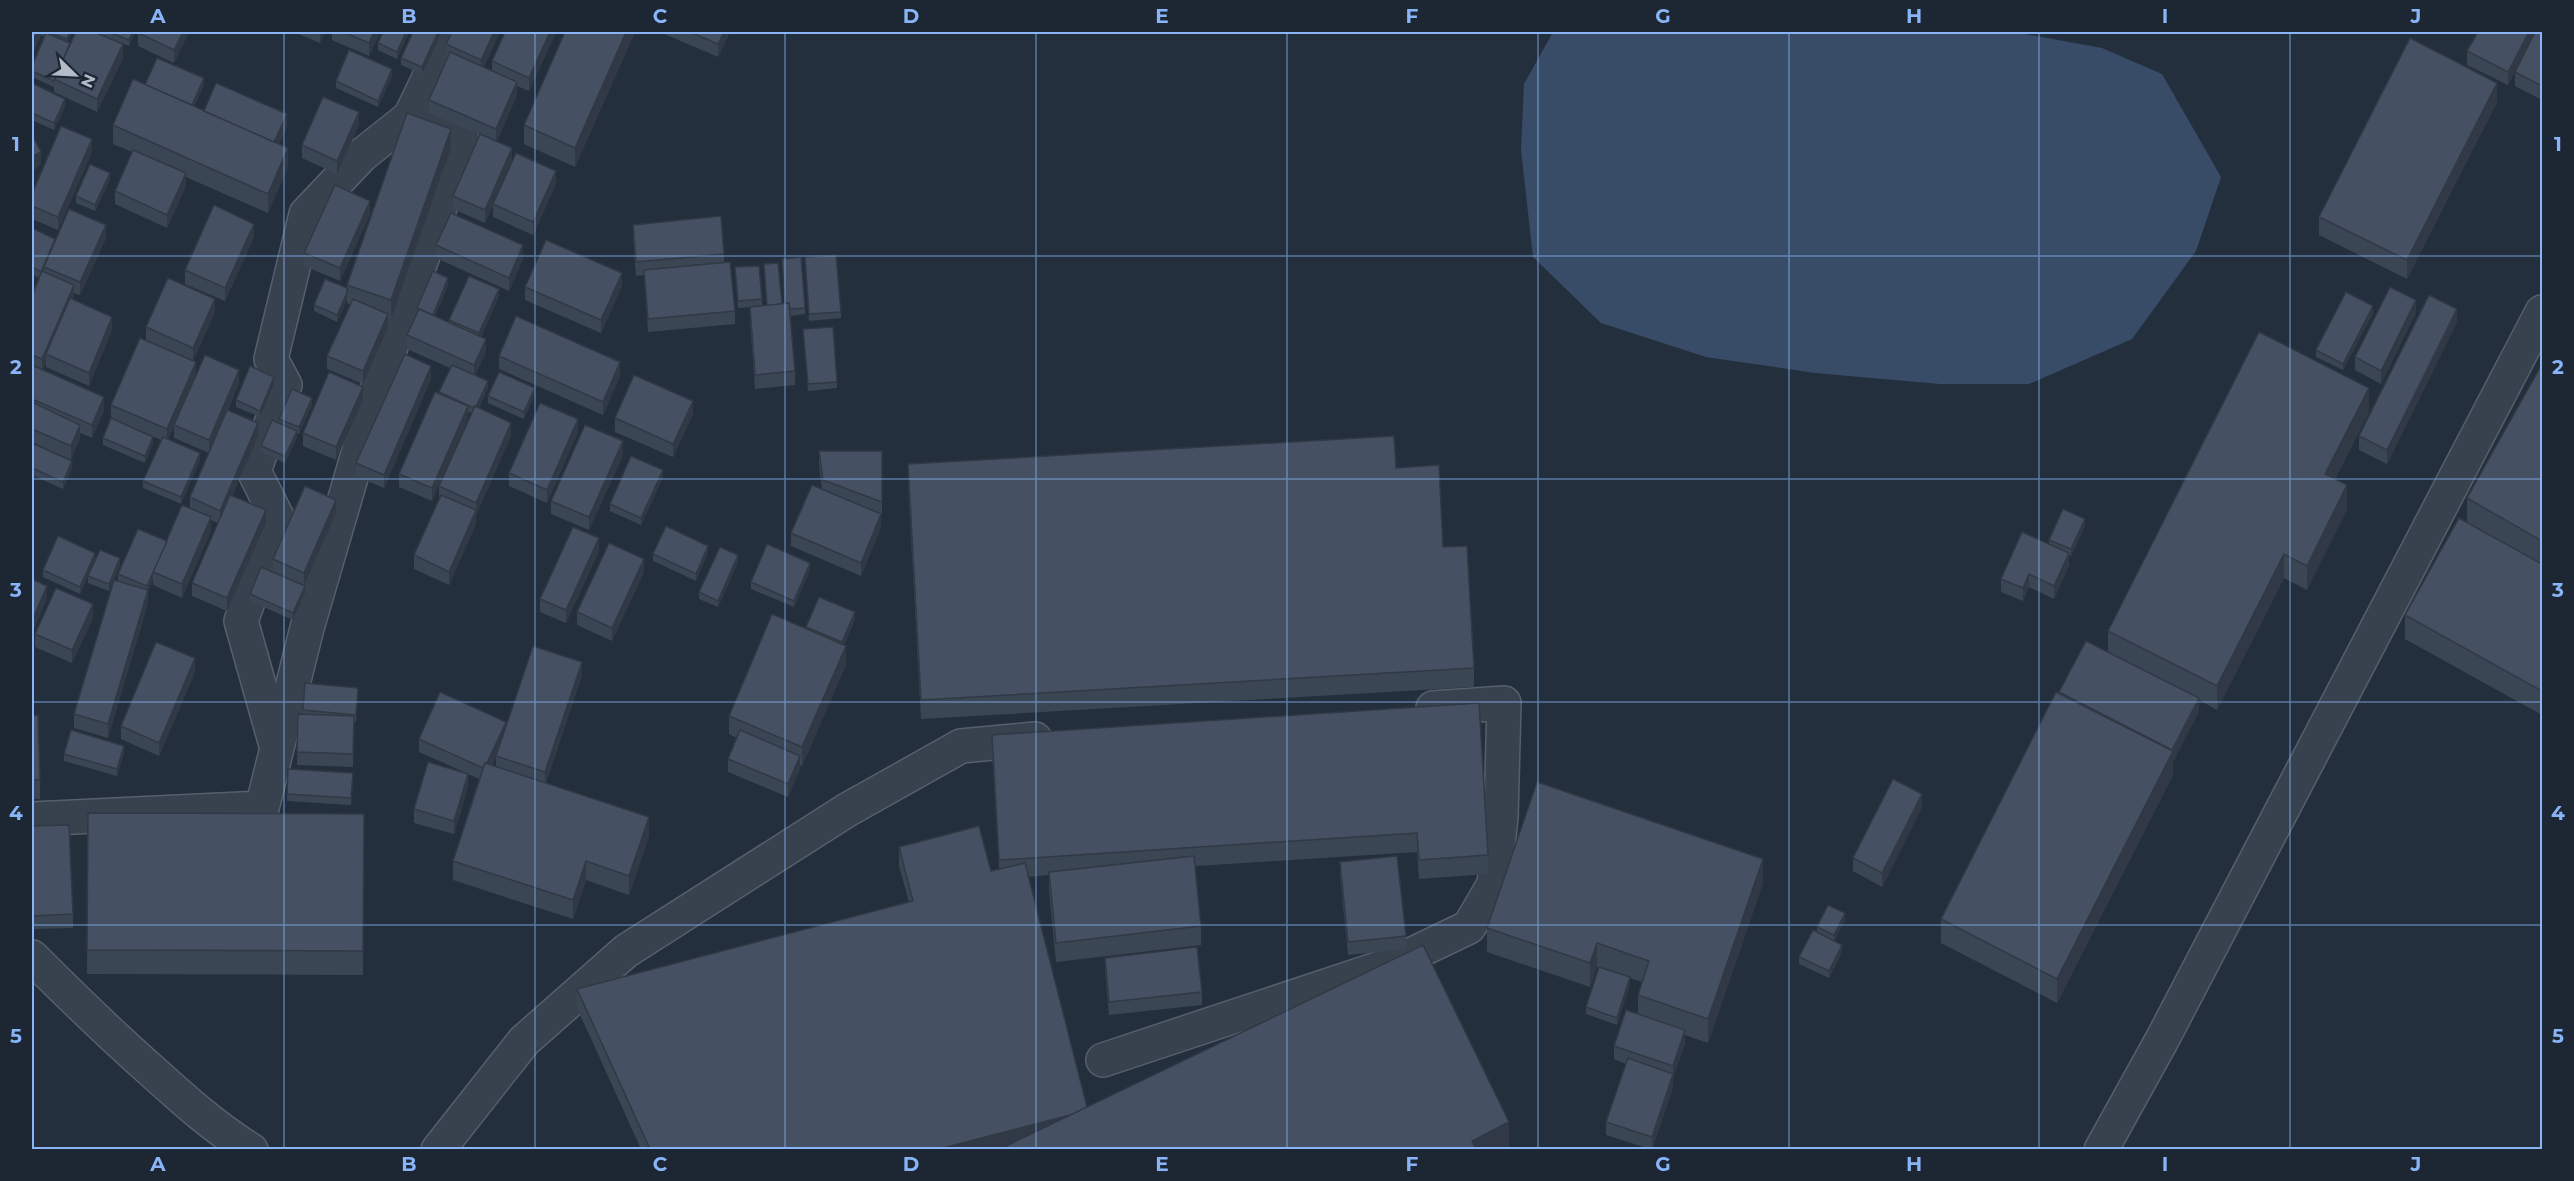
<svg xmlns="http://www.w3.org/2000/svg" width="2574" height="1181" font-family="Montserrat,sans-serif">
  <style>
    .water { fill: #394c67 }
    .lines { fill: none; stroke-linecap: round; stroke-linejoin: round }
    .minor-casing { stroke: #565f6c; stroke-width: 36 }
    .minor { stroke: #38414e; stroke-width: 33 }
    .wall { fill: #3b4654; fill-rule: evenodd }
    .shaded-wall { fill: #303945 }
    .building { fill: #455162; stroke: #303945; stroke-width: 1.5 }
    .grid { fill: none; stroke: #8ab4f8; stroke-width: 1.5; stroke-opacity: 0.55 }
    .neatline { fill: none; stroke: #8ab4f8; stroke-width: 2 }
    .grid-label { font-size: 20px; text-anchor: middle; font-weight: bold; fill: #8ab4f8 }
  </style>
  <rect width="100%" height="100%" fill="#242f3e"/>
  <path class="water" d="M1553,32H2014L2102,48L2162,74L2221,177L2196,251L2132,339L2029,384H1940L1815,373L1706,357L1601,323L1533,257L1521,150L1524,84Z"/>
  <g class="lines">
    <g class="minor-casing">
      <g id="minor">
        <path d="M276,745L241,621L278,519L254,471L285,385L271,359L306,214L362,155L410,117"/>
        <path d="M32,819L262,808L307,628L382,372L463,142L410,117L451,32"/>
        <path d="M32,957C71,996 111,1035 153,1072C184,1100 215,1128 251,1150"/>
        <path d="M1103,1060L1392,964L1469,927L1494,884L1501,817L1504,703L1433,708"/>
        <path d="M438,1150L524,1041L626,951L847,810L961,746L1035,739"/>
        <path d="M2101,1150L2163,1038L2542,312"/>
      </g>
    </g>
    <use href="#minor" class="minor"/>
  </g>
  <g class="wall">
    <path d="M32,32H72L68,42L70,44L75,32H135L129,46L102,35L123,58L97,112L54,92V87L32,77V66L44,36L41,35V36Z"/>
    <path d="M189,32L174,63L138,46V33Z"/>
    <path d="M294,32H325L320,43Z"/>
    <path d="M332,32H380L369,56L332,40Z"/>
    <path d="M383,32H409L397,59L378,50V43Z"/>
    <path d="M442,32L422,74L401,65V58Z"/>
    <path d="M500,32L484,67L492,71V61L505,32H556L529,91L517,86V95L497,141L512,160L556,184L533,235L493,217V205L485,223L453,209V196L480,135L429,113V100L448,58H446V44Z"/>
    <path d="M635,32L575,167L524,144V125Z"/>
    <path d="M660,32H730L718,57Z"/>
    <path d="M2535,32L2508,85L2467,65V51Z"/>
    <path d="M2542,32V100L2515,86V72Z"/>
    <path d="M392,76L378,107L336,88V81Z"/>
    <path d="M32,83L65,106L54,130L32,120Z"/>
    <path d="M145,85H204L194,106L204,111L287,127L279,144L288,167L268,213L186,177V186L167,228L115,204V191L132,152L113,144V125Z"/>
    <path d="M2497,102L2407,279L2319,235V217Z"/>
    <path d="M359,125L337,174L302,158V145Z"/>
    <path d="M451,148L391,319L388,318V327L363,384L327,369V356L350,305L347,303V300L337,322L314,311V305L347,288V285Z"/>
    <path d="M92,152L58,230L32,219V194Z"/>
    <path d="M110,180L95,211L76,203V196Z"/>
    <path d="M370,214L340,281L304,266V253Z"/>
    <path d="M633,225L724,254V262L735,311V324L648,332L644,275L636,276L633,238Z"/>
    <path d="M32,228L55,242L106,238L80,295L74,293V300L112,330L89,386L46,367V363L43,370L104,410L92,438L80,433V438L71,460L32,442V277L34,289L39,278L32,274Z"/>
    <path d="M254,237L225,301L185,284V270Z"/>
    <path d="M436,245L523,259L509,291L436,258Z"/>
    <path d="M805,257L841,312V318L809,321Z"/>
    <path d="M782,259L805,308V314L790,316L795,371V385L755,389L750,321V307L767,306L764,264L782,304H785Z"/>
    <path d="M735,267L762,299V306L738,308Z"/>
    <path d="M448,285L435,316L449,323V320L499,296L481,337L486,352L475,375L488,388L479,408L511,436L476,515V524L449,585L414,569V555L439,499V486L472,413L468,412L432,501L399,487V474L439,393L450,368L407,349V335L417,313V308Z"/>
    <path d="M622,286L601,333L525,300V287Z"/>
    <path d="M215,312L193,361L146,340V327Z"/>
    <path d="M2373,313L2343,370L2316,357V350Z"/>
    <path d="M2416,313L2381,384L2355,370V357Z"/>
    <path d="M2457,322L2387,464L2359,450V436Z"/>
    <path d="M803,329L837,382V388L808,391Z"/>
    <path d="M499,356L620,376L603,415L499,369Z"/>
    <path d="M2542,364V715L2405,639V615L2467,522V498Z"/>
    <path d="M196,375L239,383L228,410L258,436L232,496L266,523L227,611L192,596V583L218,523L211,520V531L182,598L153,585V579L148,591V603L108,738L74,728V714L118,581V574L167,541L190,508V497L209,453L174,438V426L168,439L200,460L181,504L143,488V481L161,440L147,434L153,443L145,463L103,445V438L111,419V405Z"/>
    <path d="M431,379L384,488L356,476V463Z"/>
    <path d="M274,384L260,417L236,407V400Z"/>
    <path d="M535,394L524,419L488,403V396Z"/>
    <path d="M363,400L336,460L303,446V433Z"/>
    <path d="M312,405L299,434L297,433V437L285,463L261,452V446L279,423V419Z"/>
    <path d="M2369,412L2335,479L2347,509L2307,590L2284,578L2217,710L2199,700V711L2173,762V775L2057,1003L1941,943V919L2059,692L2108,652V631Z"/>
    <path d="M693,414L673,457L615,432V418Z"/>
    <path d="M578,432L547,503L509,486V473Z"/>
    <path d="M32,443L72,468L63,489L32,475Z"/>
    <path d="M819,451H882V515H881V527L861,576L791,546V533L822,489L819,464Z"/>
    <path d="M623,455L589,530L551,514V501Z"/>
    <path d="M908,464L1396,468L1443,547L1474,668V687L921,719L908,483Z"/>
    <path d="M663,477L641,525L610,511V504Z"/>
    <path d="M336,513L304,586L305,593L293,620L250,601V594L273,572V559Z"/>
    <path d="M2085,526L2071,556L2069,555V566L2054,599L2029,587L2023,601L2001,592V579L2049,544V540Z"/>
    <path d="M599,551L566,623L540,612V599Z"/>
    <path d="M708,552L696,581L653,561V554Z"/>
    <path d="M95,560L80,594L43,577V570Z"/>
    <path d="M738,562L718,607L699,599V592Z"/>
    <path d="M120,565L109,591L88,583V576Z"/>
    <path d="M810,570L794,607L751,589V582Z"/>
    <path d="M644,572L612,641L577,625V612Z"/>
    <path d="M93,618L72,663L35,647V634Z"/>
    <path d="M855,619L844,645L846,665L802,766L800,765V769L788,797L728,772V759L737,738L729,734V716L806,629V627Z"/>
    <path d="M195,672L159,756L121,739V726Z"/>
    <path d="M582,675L546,783L649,836L629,895L586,880L573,919L453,880V861L479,779L468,774V787L454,834L414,823V809L464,772L419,752V739L506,726ZM496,756V767L492,765Z"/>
    <path d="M305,683L358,694L356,722L354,721L353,767L297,765L298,714H303Z"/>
    <path d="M1479,703L1488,855V874L1419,879L1417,852L1195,866L1201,926V945L1056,962L1049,891V875L1028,877L1087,1107L1509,1146L1502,1149H641L577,1008V989L909,902L899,866V847L991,871L999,869L992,754V735Z"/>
    <path d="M32,716L40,780V799H32Z"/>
    <path d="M124,752L117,776L64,761V754Z"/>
    <path d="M288,769L353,780L351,805L287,801Z"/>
    <path d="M1922,807L1882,887L1853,871V858Z"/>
    <path d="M88,813L364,814L363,975L87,974Z"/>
    <path d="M32,826L73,914V928L32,929Z"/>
    <path d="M1340,862L1406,936V949L1348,955L1340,875Z"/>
    <path d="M1763,883L1708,1043L1685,1035V1043L1673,1078V1087L1652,1149H1650L1606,1135V1122L1626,1064L1614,1059V1046L1638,1014V995L1642,982L1630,978V984L1617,1025L1586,1014V1007L1599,968L1597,967L1590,987L1487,952V928Z"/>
    <path d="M1845,920L1834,941L1842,952L1829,978L1799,964V957L1817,932V927Z"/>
    <path d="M1105,958L1202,992V1005L1109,1015L1105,971Z"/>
  </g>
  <g class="shaded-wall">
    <path d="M37,32H41V36L32,56V42Z"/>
    <path d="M70,32H72L67,46V39Z"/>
    <path d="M133,32H135L129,46V40Z"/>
    <path d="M183,32H189L174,63V50Z"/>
    <path d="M320,32H325L320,43Z"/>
    <path d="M374,32H380L369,56V43Z"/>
    <path d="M406,32H409L397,59V52Z"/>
    <path d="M438,32H442L422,74V67Z"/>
    <path d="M494,32H500L481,73V60Z"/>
    <path d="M550,32H556L529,91V78Z"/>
    <path d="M626,32H635L575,167V148Z"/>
    <path d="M724,32H730L718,57V44Z"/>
    <path d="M2529,32H2535L2508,85V72Z"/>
    <path d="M123,44V58L97,112V99Z"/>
    <path d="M392,69V76L378,107V101Z"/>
    <path d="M204,78V85L191,114V107Z"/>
    <path d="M517,82V95L496,142V129Z"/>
    <path d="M2497,83V102L2407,279V260Z"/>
    <path d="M65,99V106L54,130V123Z"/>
    <path d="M359,112V125L337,174V161Z"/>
    <path d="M287,114V127L273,157V144Z"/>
    <path d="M451,129V148L391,319V300Z"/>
    <path d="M92,139V152L58,230V217Z"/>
    <path d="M288,148V167L268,213V194Z"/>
    <path d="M512,148V162L485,223V210Z"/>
    <path d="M41,152V165L32,171V157Z"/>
    <path d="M556,171V184L533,235V222Z"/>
    <path d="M110,173V180L95,211V205Z"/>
    <path d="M186,173V186L167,228V215Z"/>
    <path d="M370,201V214L340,281V268Z"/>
    <path d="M254,224V237L225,301V288Z"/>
    <path d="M106,225V238L80,295V282Z"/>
    <path d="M55,239V245L44,267V271L41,278V272Z"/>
    <path d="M523,245V259L509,291V278Z"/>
    <path d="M622,273V286L601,333V320Z"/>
    <path d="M34,278V292L32,299V285Z"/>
    <path d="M448,278V285L433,321V315Z"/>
    <path d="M74,285V298L50,355L46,354V363L42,372V359Z"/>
    <path d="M499,289V296L479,340V333Z"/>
    <path d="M347,293V300L337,322V315Z"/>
    <path d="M215,299V312L193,361V348Z"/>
    <path d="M2416,300V313L2381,384V371Z"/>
    <path d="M2373,306V313L2343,370V364Z"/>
    <path d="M2457,309V322L2387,464V450Z"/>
    <path d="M388,314V327L363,384V371Z"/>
    <path d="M112,317V330L89,386V373Z"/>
    <path d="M486,339V352L474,378V365Z"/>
    <path d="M196,362V376L167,443V429Z"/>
    <path d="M620,362V376L603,415V402Z"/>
    <path d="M431,366V379L384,488V475Z"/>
    <path d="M239,370V383L209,453V440Z"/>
    <path d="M274,377V384L260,417V411Z"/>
    <path d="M488,381V388L476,415V408Z"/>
    <path d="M363,387V400L336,460V447Z"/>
    <path d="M535,388V394L524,419V412Z"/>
    <path d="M2369,388V412L2325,498V474Z"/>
    <path d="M104,397V410L92,438V425Z"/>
    <path d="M312,398V405L299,434V427Z"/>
    <path d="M693,401V414L673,457V444Z"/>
    <path d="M468,406V420L432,501V488Z"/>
    <path d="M578,419V432L547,503V490Z"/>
    <path d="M258,423V436L220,524V511Z"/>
    <path d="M511,423V436L476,515V524L449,585V572L476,511V503Z"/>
    <path d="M80,425V438L71,460V446Z"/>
    <path d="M297,431V437L285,463V456Z"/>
    <path d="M153,437V443L145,463V456Z"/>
    <path d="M623,441V455L589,530V517Z"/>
    <path d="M200,453V460L181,504V497Z"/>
    <path d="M72,461V468L63,489V482Z"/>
    <path d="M663,470V477L641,525V518Z"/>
    <path d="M2347,485V509L2307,590V566Z"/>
    <path d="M336,500V513L304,586V573Z"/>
    <path d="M266,510V523L227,611V598Z"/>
    <path d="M881,514V527L861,576V563Z"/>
    <path d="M211,517V531L182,598V584Z"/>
    <path d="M2085,519V526L2071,556V549Z"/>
    <path d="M599,538V551L566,623V610Z"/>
    <path d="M167,541L153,572V579L148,591V603L108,738V724L147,592V586Z"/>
    <path d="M708,546V552L696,581V574Z"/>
    <path d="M95,553V560L80,594V587Z"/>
    <path d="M2069,553V566L2054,599V586Z"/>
    <path d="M2284,554V578L2217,710V686Z"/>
    <path d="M738,555V562L718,607V601Z"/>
    <path d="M120,558V565L109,591V584Z"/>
    <path d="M644,559V572L612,641V628Z"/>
    <path d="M810,563V570L794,607V601Z"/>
    <path d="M2029,574V587L2023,601V588Z"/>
    <path d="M47,586V599L32,634V621Z"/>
    <path d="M305,586V593L293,620V613Z"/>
    <path d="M93,604V618L72,663V650Z"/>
    <path d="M855,612V619L842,649V642Z"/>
    <path d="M846,646V665L802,766V747Z"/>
    <path d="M195,658V672L159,756V743Z"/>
    <path d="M582,662V675L545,785V772Z"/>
    <path d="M2199,698V711L2173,762V775L2057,1003V979L2172,753V750Z"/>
    <path d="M506,722V735L485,782V768Z"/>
    <path d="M124,746V752L117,776V769Z"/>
    <path d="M800,756V769L788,797V784Z"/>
    <path d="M468,774V787L454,834V821Z"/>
    <path d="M1922,794V807L1882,887V873Z"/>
    <path d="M649,817V836L629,895V876Z"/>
    <path d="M1763,859V883L1708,1043V1019Z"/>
    <path d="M586,861V880L573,919V900Z"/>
    <path d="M1845,913V920L1834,942V935Z"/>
    <path d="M1597,943V967L1590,987V963Z"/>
    <path d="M1842,945V952L1829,978V971Z"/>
    <path d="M1630,977V984L1617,1025V1018Z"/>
    <path d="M1685,1030V1043L1673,1078V1087L1652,1149V1137L1673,1075V1066Z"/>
    <path d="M1088,1110L1010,1149H939Z"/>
    <path d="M1509,1122V1146L1502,1149H1472V1141Z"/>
  </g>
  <g class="building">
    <path d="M32,32H37L32,42Z"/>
    <path d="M48,32H70L67,39Z"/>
    <path d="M76,32H94L123,44L97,99L54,79Z"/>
    <path d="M109,32H133L129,40Z"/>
    <path d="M138,32H183L174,50L138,33Z"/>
    <path d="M343,32H374L369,43Z"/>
    <path d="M383,32H406L397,52L378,43Z"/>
    <path d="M413,32H438L422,67L401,58Z"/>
    <path d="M452,32H494L481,60L446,44Z"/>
    <path d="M505,32H550L529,78L492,61Z"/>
    <path d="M565,32H626L575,148L524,125Z"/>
    <path d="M690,32H724L718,44Z"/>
    <path d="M2478,32H2529L2508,72L2467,51Z"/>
    <path d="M2535,32H2542V86L2515,72Z"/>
    <path d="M46,33L70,43L54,81L32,71V66Z"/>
    <path d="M2410,38L2497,83L2407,260L2319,217Z"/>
    <path d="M349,50L392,69L378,101L336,81Z"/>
    <path d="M450,52L517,82L496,129L429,100Z"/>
    <path d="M157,58L204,78L192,105L145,85Z"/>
    <path d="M133,79L288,148L268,194L113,125Z"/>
    <path d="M32,83L65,99L54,123L32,113Z"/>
    <path d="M216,83L287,114L274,142L204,111Z"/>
    <path d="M323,97L359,112L337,161L302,145Z"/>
    <path d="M407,113L451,129L391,300L347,285Z"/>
    <path d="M61,126L92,139L58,217L32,206V194Z"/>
    <path d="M480,134L512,148L485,210L453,196Z"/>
    <path d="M32,135L41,152L32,157Z"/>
    <path d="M133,150L186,173L167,215L115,191Z"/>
    <path d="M516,153L556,171L533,222L493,204Z"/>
    <path d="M90,164L110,173L95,205L76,196Z"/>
    <path d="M335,185L370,201L340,268L304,253Z"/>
    <path d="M214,205L254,224L225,288L185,270Z"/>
    <path d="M69,209L106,225L80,282L44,267Z"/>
    <path d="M451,213L523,245L509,278L436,245Z"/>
    <path d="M721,216L724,254L636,262L633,225Z"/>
    <path d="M32,228L55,239L41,272L32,267Z"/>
    <path d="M546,240L622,273L601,320L525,287Z"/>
    <path d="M836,255L841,312L809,314L805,257Z"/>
    <path d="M801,257L805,308L790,309L789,303L785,304L782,259Z"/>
    <path d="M730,262L735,311L648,319L644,270Z"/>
    <path d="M778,263L782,304L767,306L764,264Z"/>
    <path d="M759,266L762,299L738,301L735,267Z"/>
    <path d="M42,271L74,285L42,359L32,355V296Z"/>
    <path d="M433,271L448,278L433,315L417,308Z"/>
    <path d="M469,276L499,289L479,333L449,320Z"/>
    <path d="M32,277L34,278L32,285Z"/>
    <path d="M168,278L215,299L193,348L146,327Z"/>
    <path d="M325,279L347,288V293L337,315L314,305Z"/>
    <path d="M2390,287L2416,300L2381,371L2355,357Z"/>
    <path d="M2346,292L2373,306L2343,364L2316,350Z"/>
    <path d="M2429,295L2457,309L2387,450L2359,436Z"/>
    <path d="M70,298L112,317L89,373L46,354Z"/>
    <path d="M353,299L388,314L363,371L327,356Z"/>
    <path d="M789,303L795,371L755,375L750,307Z"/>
    <path d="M419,309L486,339L474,365L407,335Z"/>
    <path d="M516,316L620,362L603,402L499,356Z"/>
    <path d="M833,327L837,382L808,384L803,329Z"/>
    <path d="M2259,332L2369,388L2325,474L2347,485L2307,566L2284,554L2217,686L2108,631Z"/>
    <path d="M140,338L196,362L167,429L111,405Z"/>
    <path d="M405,354L431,366L384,475L356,463Z"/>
    <path d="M205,355L239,370L209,440L174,425Z"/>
    <path d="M2542,364V541L2467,498Z"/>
    <path d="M32,365L104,397L92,425L32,399Z"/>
    <path d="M452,365L488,381L476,407L475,406L474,408L439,392Z"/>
    <path d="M250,366L274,377L260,411L236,400Z"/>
    <path d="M329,372L363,387L336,447L303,433Z"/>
    <path d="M499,372L535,388L524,412L488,396Z"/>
    <path d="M634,375L693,401L673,444L615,418Z"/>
    <path d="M292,389L312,398L299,427L279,419Z"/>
    <path d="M435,392L468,406L432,488L399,474Z"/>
    <path d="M32,402L80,425L71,446L32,429Z"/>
    <path d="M540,403L578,419L547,490L509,473Z"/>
    <path d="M475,406L511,423L476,503L439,486Z"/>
    <path d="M227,410L258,423L220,511L190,497Z"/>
    <path d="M111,418L153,437L145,456L103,438Z"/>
    <path d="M272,420L297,431L285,456L261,446Z"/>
    <path d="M585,425L623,441L589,517L551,501Z"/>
    <path d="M1394,436L1396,468L1439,465L1443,547L1467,546L1474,668L921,700L908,464Z"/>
    <path d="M163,437L200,453L181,497L143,481Z"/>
    <path d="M32,443L72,461L63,482L32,468Z"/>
    <path d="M819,451H882V502L823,480Z"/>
    <path d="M631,456L663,470L641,518L610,504Z"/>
    <path d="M812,485L881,514L861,563L791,533Z"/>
    <path d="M305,486L336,500L304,573L273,559Z"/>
    <path d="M230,495L266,510L227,598L192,583Z"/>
    <path d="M441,495L476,510L449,572L414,555Z"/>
    <path d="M182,505L211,517L182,584L153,572Z"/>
    <path d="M2063,509L2085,519L2071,549L2049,540Z"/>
    <path d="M2459,518L2542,564V691L2405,615Z"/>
    <path d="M666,526L708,546L696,574L653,554Z"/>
    <path d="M573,527L599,538L566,610L540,599Z"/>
    <path d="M138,529L167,541L147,586L118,574Z"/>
    <path d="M2022,532L2069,553L2054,586L2029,574L2023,588L2001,579Z"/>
    <path d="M58,536L95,553L80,587L43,570Z"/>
    <path d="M609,543L644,559L612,628L577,612Z"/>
    <path d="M767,544L810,563L794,601L751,582Z"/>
    <path d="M720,547L738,555L718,601L699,592Z"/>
    <path d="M100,550L120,558L109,584L88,576Z"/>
    <path d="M261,567L305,586L293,613L250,594Z"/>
    <path d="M32,579L47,586L32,621Z"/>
    <path d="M114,580L148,590L108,724L74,714Z"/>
    <path d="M56,588L93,604L72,650L35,634Z"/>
    <path d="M819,597L855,612L842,642L806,627Z"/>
    <path d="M772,614L846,646L802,747L729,716Z"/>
    <path d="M2086,641L2199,698L2172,750L2059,692Z"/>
    <path d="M156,642L195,658L159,743L121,726Z"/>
    <path d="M533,646L582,662L545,772L496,756Z"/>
    <path d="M305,683L358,688L356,715L303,710Z"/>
    <path d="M440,692L506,722L487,763H485L483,768L419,739Z"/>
    <path d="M2056,692L2173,751L2057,979L1941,919Z"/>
    <path d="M1479,703L1488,855L1419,860L1417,833L999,860L992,735Z"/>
    <path d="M298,714L354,716L353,754L297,752Z"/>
    <path d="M38,715L40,780H32V716Z"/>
    <path d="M71,730L124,746L117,769L64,754Z"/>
    <path d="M740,730L800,756L788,784L728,759Z"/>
    <path d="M428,762L468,774L454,821L414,809Z"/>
    <path d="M485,763L649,817L629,876L586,861L573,900L453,861Z"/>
    <path d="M288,769L353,773L351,798L287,794Z"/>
    <path d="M1893,779L1922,794L1882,873L1853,858Z"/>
    <path d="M1537,782L1763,859L1708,1019L1638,995L1649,961L1597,943L1590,963L1487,928Z"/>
    <path d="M88,813L364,814L363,951L87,950Z"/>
    <path d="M69,825L73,914L32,916V826Z"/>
    <path d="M979,826L991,871L1025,863L1087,1107L1074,1114L939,1149H650L577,989L913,901L899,847Z"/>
    <path d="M1194,856L1201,926L1056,943L1049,872Z"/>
    <path d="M1397,856L1406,936L1348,942L1340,862Z"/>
    <path d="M1828,905L1845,913L1834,935L1817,927Z"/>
    <path d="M1813,930L1842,945L1829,971L1799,957Z"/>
    <path d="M1423,945L1509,1122L1472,1141L1476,1149H1000Z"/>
    <path d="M1197,947L1202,992L1109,1002L1105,958Z"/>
    <path d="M1599,967L1630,977L1617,1018L1586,1007Z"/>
    <path d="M1626,1010L1685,1030L1673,1066L1614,1046Z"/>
    <path d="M1628,1058L1673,1074L1652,1137L1606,1122Z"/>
  </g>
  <path class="grid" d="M284,32V1150M535,32V1150M785,32V1150M1036,32V1150M1287,32V1150M1538,32V1150M1789,32V1150M2039,32V1150M2290,32V1150M32,256H2542M32,479H2542M32,702H2542M32,925H2542"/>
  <rect width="2574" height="1181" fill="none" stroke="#1d2633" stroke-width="66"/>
  <g transform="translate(75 75) rotate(114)" stroke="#1d2633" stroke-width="4.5" paint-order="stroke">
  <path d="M0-4.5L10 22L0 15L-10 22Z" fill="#b4bcc9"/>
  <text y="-9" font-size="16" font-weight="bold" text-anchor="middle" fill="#b4bcc9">N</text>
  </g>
  <rect x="33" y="33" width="2508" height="1115" class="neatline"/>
  <g class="grid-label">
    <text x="158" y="23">A</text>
    <text x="409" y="23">B</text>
    <text x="660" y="23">C</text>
    <text x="911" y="23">D</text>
    <text x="1162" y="23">E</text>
    <text x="1412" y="23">F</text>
    <text x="1663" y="23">G</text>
    <text x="1914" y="23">H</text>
    <text x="2165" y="23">I</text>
    <text x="2416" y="23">J</text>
    <text x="16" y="151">1</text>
    <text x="2558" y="151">1</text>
    <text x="16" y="374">2</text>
    <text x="2558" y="374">2</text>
    <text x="16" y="597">3</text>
    <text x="2558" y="597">3</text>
    <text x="16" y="820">4</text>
    <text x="2558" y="820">4</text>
    <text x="16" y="1043">5</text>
    <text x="2558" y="1043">5</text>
    <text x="158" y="1171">A</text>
    <text x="409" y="1171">B</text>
    <text x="660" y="1171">C</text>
    <text x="911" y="1171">D</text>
    <text x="1162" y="1171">E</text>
    <text x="1412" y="1171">F</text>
    <text x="1663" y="1171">G</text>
    <text x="1914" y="1171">H</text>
    <text x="2165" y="1171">I</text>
    <text x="2416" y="1171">J</text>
  </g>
</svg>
